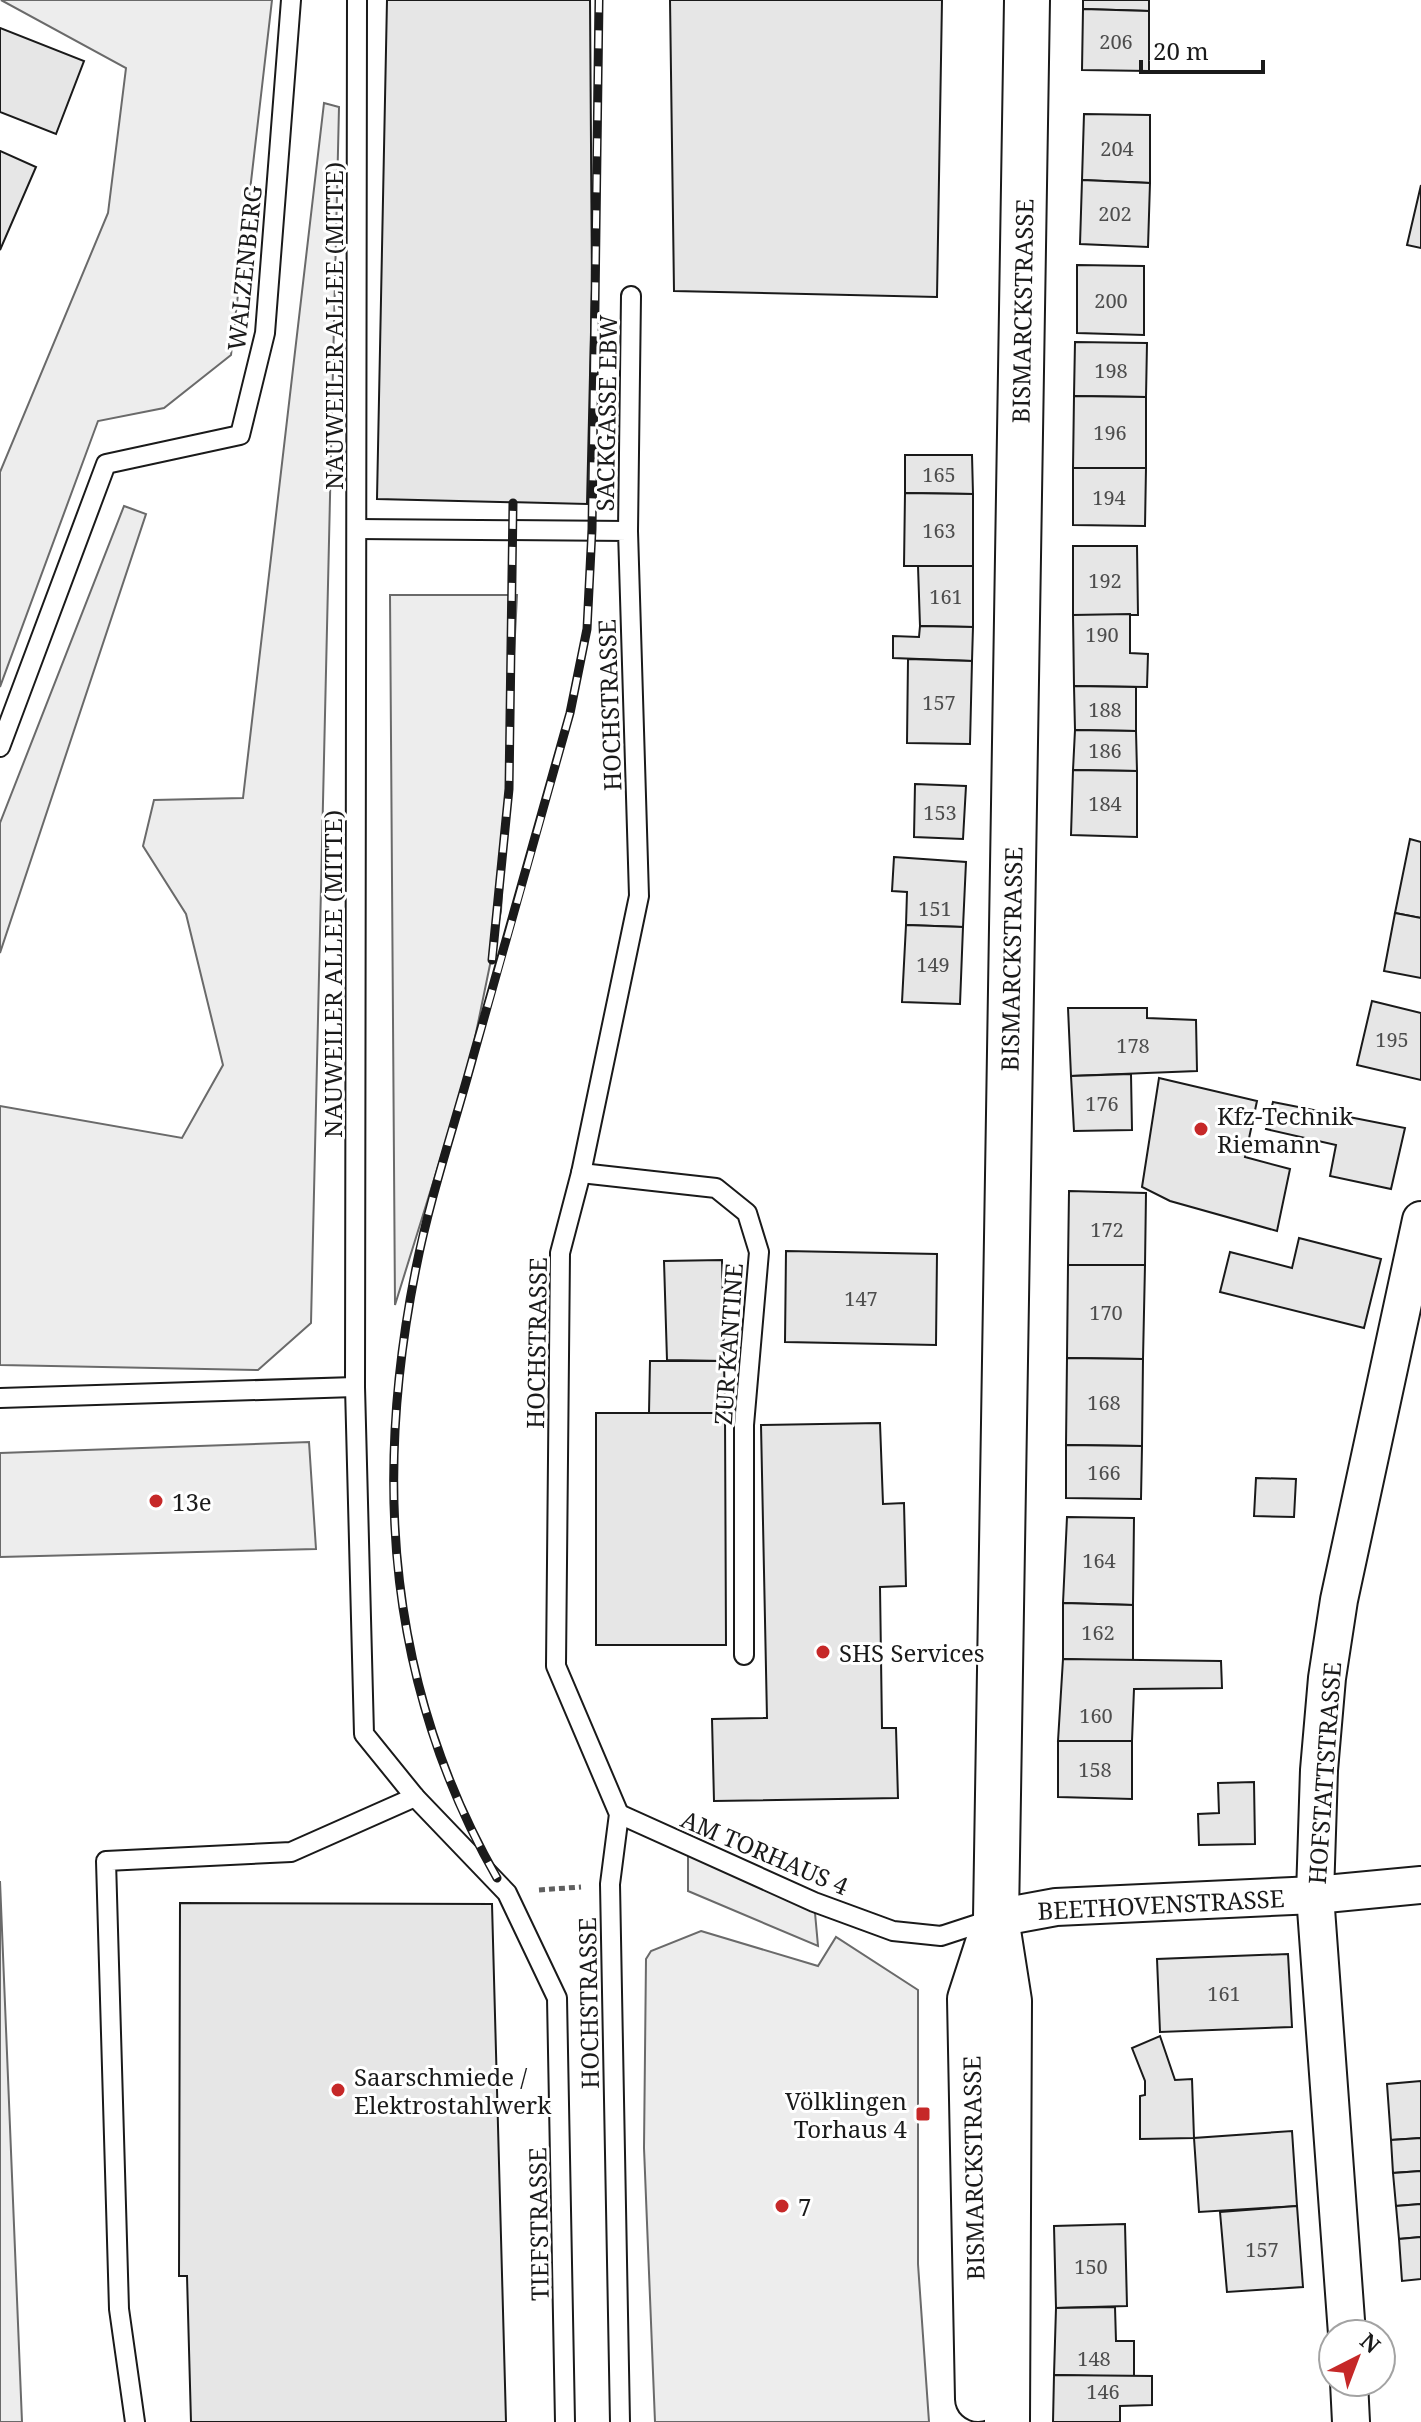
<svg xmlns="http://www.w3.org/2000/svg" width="1421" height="2422" font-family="'Noto Serif',serif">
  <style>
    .built { fill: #ededed; stroke: #6a6a6a; stroke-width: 2 }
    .building { fill: #e6e6e6; stroke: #1a1a1a; stroke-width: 2 }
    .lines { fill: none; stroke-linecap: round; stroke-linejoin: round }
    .service-casing { stroke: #1a1a1a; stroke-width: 22 }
    .minor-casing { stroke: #1a1a1a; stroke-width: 40 }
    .primary-casing { stroke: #1a1a1a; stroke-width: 48 }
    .path { stroke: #5f5f5f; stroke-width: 5; stroke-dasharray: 6 4; stroke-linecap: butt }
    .service { stroke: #fff; stroke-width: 18 }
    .minor { stroke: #fff; stroke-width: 36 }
    .primary { stroke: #fff; stroke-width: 44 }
    .rail-casing { stroke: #1a1a1a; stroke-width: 9 }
    .rail { stroke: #fff; stroke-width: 6; stroke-dasharray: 18; stroke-linecap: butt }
    .poi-dot { fill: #c62828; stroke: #fff; stroke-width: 3 }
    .labels { text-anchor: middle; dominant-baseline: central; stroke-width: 6; stroke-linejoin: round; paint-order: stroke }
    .number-label { font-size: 20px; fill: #4d4d4d }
    .street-label { font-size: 24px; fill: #1a1a1a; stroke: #fff }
    .poi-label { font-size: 24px; fill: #1a1a1a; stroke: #fff; text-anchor: start }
  </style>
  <rect width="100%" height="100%" fill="#fff"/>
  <g class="built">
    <path d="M1,0H272L231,355L164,408L98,421L0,687V472L108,213L126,68Z"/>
    <path d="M324,103L339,107L311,1323L258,1370L0,1365V1106L182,1138L223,1065L186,914L143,846L154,800L243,798Z"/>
    <path d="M124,506L146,514L0,953V823Z"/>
    <path d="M390,595H517L501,911L469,1067L395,1305Z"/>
    <path d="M309,1442L316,1549L0,1557V1453Z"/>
    <path d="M688,1846L814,1902L818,1946L688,1891Z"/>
    <path d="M0,1881L22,2422H0Z"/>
    <path d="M701,1931L818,1966L836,1937L918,1990V2264L929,2422H655L644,2148L646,1959L651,1951Z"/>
  </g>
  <g class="building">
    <path d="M387,0H590L592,289L587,504L377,499Z"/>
    <path d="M670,0H942L937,297L674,291Z"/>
    <path d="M1083,0H1149V11L1083,9Z"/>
    <path d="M1083,9L1149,11V71L1082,70Z"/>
    <path d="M0,28L84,61L56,134L0,112Z"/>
    <path d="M1084,114L1150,115V183L1082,180Z"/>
    <path d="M0,151L36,167L0,250Z"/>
    <path d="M1082,180L1150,183L1148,247L1080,244Z"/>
    <path d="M1421,185V248L1407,245Z"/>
    <path d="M1077,265L1144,266V335L1077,333Z"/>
    <path d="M1075,342L1147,343L1146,397L1074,396Z"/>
    <path d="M1074,396L1146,397V468H1073Z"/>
    <path d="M905,455H972L973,494L905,493Z"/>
    <path d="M1073,468H1146L1145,526L1073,525Z"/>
    <path d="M905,493L973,494V566H904Z"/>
    <path d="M1073,546H1137L1138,615H1073Z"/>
    <path d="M918,566H973V627L920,626Z"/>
    <path d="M1130,614V653L1148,654L1147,687L1074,686L1073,615Z"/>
    <path d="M920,626L973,627L972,661L893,658V636L919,637Z"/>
    <path d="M908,659L972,661L970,744L907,743Z"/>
    <path d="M1074,686L1136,687V731L1075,730Z"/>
    <path d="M1075,730L1136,731L1137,771L1073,770Z"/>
    <path d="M1073,770L1137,771V837L1071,835Z"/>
    <path d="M915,784L966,786L963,839L914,837Z"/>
    <path d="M1410,839L1421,842V918L1395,913Z"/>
    <path d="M894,857L966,862L963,927L906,925L907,892L892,891Z"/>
    <path d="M1395,913L1421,918V978L1384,971Z"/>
    <path d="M906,925L963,927L960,1004L902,1002Z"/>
    <path d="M1372,1001L1421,1013V1080L1357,1065Z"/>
    <path d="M1068,1008H1147V1018L1196,1020L1197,1071L1071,1076Z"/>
    <path d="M1131,1074L1132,1130L1074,1131L1071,1076Z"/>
    <path d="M1159,1078L1257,1101L1245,1157L1290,1169L1277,1231L1170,1201L1142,1187Z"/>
    <path d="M1273,1102L1405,1128L1391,1189L1330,1176L1336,1145L1266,1129Z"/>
    <path d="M1069,1191L1146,1193L1145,1265H1068Z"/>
    <path d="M1299,1238L1381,1259L1364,1328L1220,1292L1230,1252L1292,1268Z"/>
    <path d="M786,1251L937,1254L936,1345L785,1342Z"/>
    <path d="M722,1260L724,1361L667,1360L664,1261Z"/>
    <path d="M1068,1265H1145L1143,1359L1067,1358Z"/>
    <path d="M1067,1358L1143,1359L1142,1446L1066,1445Z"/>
    <path d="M650,1361H724L725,1413H649Z"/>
    <path d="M596,1413H725L726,1645H596Z"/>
    <path d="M880,1423L883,1504L904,1503L906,1586L880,1587L882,1728H896L898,1798L714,1801L712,1719L767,1718L761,1425Z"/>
    <path d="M1066,1445L1142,1446L1141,1499L1066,1498Z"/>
    <path d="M1256,1478L1296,1479L1294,1517L1254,1516Z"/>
    <path d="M1067,1517L1134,1518L1133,1605L1063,1603Z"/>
    <path d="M1063,1603L1133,1605V1662L1063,1659Z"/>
    <path d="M1063,1659L1221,1661L1222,1688L1134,1689L1132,1741H1058Z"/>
    <path d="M1058,1741H1132V1799L1058,1797Z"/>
    <path d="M1254,1782L1255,1844L1199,1845L1198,1814L1219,1813L1218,1783Z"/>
    <path d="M180,1903L492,1904L506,2422H191L187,2276H179Z"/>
    <path d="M1288,1954L1292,2027L1160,2032L1157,1959Z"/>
    <path d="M1160,2036L1175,2080L1192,2079L1194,2138L1140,2139V2096L1145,2095V2081L1132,2048Z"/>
    <path d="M1421,2081V2138L1391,2140L1387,2084Z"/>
    <path d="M1292,2131L1297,2206L1199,2212L1194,2138Z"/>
    <path d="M1421,2138V2171L1393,2173L1391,2140Z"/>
    <path d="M1421,2171V2204L1396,2206L1393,2173Z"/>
    <path d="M1421,2204V2237L1399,2239L1396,2206Z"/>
    <path d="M1297,2206L1303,2287L1227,2292L1220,2212Z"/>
    <path d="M1125,2224L1127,2306L1056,2308L1054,2226Z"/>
    <path d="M1421,2237V2279L1402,2281L1399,2239Z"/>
    <path d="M1115,2307L1116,2341H1134V2377L1054,2375L1056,2308Z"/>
    <path d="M1054,2375L1152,2376V2405L1120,2406V2422H1053Z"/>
  </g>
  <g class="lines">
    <g class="service-casing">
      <g id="service">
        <path d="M357,0L355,1387L364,1734L415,1797L507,1893L557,1998L565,2422"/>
        <path d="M358,529L628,531L639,896L581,1173L560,1253L556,1666L619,1814L610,1884L620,2422"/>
        <path d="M628,531L631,296"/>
        <path d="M0,747L106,464L240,435L265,333L291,0"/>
        <path d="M581,1173L716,1188L747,1213L759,1252L744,1425V1655"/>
        <path d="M0,1398L355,1387"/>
        <path d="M619,1814L814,1902L893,1931L941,1936L993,1919"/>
        <path d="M135,2422L119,2309L106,1861L291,1852L415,1797"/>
      </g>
    </g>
    <g class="minor-casing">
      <g id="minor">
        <path d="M996,1918L1056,1907L1315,1895L1421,1885"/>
        <path d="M1347,2334L1315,1895L1319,1770L1327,1678L1339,1600L1421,1220"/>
        <path d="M1349,2382L1351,2422"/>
      </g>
    </g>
    <g class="primary-casing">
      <g id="primary">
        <path d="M978,2399L970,1999L993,1928"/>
        <path d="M1007,2422L1009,2001L996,1918L1027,0"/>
      </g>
    </g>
    <path class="path" d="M539,1890L581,1887"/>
    <use href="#service" class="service"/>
    <use href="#minor" class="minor"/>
    <use href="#primary" class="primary"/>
    <g class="rail-casing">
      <g id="rail">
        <path d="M492,960L509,789L513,503"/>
        <path d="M497,1878C388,1687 373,1482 416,1268C430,1197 454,1127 473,1057C506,943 538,828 570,713L587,629L592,529L599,0"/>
      </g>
    </g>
    <use href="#rail" class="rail"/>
  </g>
  <g class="poi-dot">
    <circle cx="1201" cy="1129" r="8"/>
    <circle cx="156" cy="1501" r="8"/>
    <circle cx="823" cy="1652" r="8"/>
    <circle cx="338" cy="2090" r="8"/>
    <rect x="915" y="2106" width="16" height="16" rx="4"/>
    <circle cx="782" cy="2206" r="8"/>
  </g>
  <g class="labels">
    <g class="number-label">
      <text x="1116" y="41">206</text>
      <text x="1117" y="148">204</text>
      <text x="1115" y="213">202</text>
      <text x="1111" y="300">200</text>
      <text x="1111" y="370">198</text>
      <text x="1110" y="432">196</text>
      <text x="939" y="474">165</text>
      <text x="1109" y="497">194</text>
      <text x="939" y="530">163</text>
      <text x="1105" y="580">192</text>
      <text x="946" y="596">161</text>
      <text x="1102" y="634">190</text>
      <text x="939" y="702">157</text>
      <text x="1105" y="709">188</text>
      <text x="1105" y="750">186</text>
      <text x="1105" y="803">184</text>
      <text x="940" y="812">153</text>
      <text x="935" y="908">151</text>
      <text x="933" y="964">149</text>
      <text x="1392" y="1039">195</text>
      <text x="1133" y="1045">178</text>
      <text x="1102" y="1103">176</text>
      <text x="1107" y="1229">172</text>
      <text x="861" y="1298">147</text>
      <text x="1106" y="1312">170</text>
      <text x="1104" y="1402">168</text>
      <text x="1104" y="1472">166</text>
      <text x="1099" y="1560">164</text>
      <text x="1098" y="1632">162</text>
      <text x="1096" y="1715">160</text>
      <text x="1095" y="1769">158</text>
      <text x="1224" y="1993">161</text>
      <text x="1262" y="2249">157</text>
      <text x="1091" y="2266">150</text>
      <text x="1094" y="2358">148</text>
      <text x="1103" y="2391">146</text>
    </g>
    <g class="street-label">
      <text transform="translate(244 268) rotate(-84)">WALZENBERG</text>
      <text transform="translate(1022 311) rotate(-89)">BISMARCKSTRASSE</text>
      <text transform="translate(333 326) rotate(-90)">NAUWEILER ALLEE (MITTE)</text>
      <text transform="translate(606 413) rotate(-89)">SACKGASSE EBW</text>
      <text transform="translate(609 705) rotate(-92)">HOCHSTRASSE</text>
      <text transform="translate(1011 959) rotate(-89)">BISMARCKSTRASSE</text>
      <text transform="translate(332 974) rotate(-90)">NAUWEILER ALLEE (MITTE)</text>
      <text transform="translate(536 1343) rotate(-89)">HOCHSTRASSE</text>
      <text transform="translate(728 1344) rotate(-86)">ZUR KANTINE</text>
      <text transform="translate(1324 1773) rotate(-86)">HOFSTATTSTRASSE</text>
      <text transform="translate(765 1852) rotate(23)">AM TORHAUS 4</text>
      <text transform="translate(1161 1904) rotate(-3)">BEETHOVENSTRASSE</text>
      <text transform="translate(588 2003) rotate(-91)">HOCHSTRASSE</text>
      <text transform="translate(973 2168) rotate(-91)">BISMARCKSTRASSE</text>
      <text transform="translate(538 2224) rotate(-91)">TIEFSTRASSE</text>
    </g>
    <g class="poi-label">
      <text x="1217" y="1115">Kfz-Technik<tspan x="1217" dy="28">Riemann</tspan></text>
      <text x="172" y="1501">13e</text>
      <text x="839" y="1652">SHS Services</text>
      <text x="354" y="2076">Saarschmiede /<tspan x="354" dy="28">Elektrostahlwerk</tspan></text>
      <text x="907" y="2100" text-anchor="end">Völklingen<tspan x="907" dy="28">Torhaus 4</tspan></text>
      <text x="798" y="2206">7</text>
    </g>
  </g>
  <g transform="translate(1357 2358) rotate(42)"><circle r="38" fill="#ffffff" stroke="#a3a3a3" stroke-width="2"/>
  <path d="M0-6L14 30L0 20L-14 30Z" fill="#c62828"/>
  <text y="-12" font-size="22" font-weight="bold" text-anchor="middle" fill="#1a1a1a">N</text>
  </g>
  <path d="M1141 60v12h122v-12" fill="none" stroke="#1a1a1a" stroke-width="4"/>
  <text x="1153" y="60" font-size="24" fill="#1a1a1a" stroke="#ffffff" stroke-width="6" paint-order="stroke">20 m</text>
</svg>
